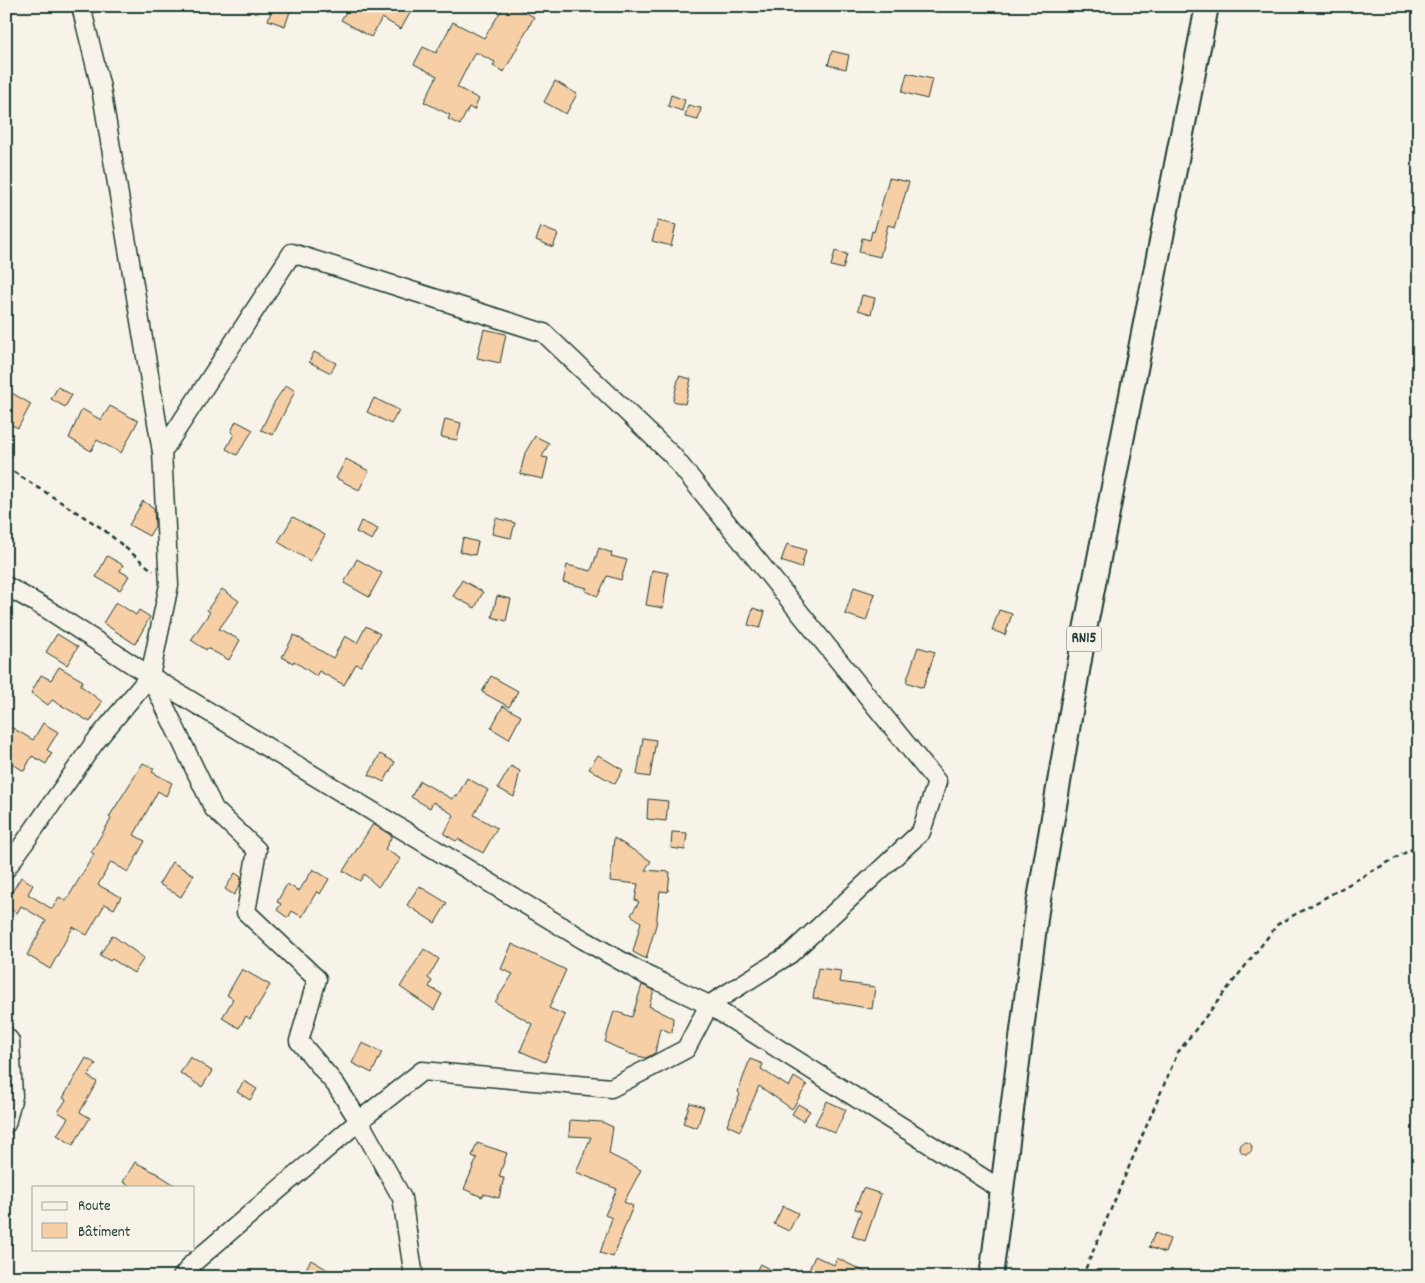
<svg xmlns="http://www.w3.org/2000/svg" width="1425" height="1283" font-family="Dekko,sans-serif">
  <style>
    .building { fill: #f6cfa6; stroke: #1f3d34 }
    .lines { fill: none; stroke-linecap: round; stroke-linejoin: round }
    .minor-casing { stroke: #1f3d34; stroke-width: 21 }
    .major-casing { stroke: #1f3d34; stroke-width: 26 }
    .path { stroke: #1f3d34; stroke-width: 2.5; stroke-dasharray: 5 4; stroke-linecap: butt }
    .minor { stroke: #f7f3e8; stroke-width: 18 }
    .major { stroke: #f7f3e8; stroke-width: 22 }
    .labels { text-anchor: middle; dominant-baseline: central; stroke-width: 5; stroke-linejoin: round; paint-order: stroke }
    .shield { fill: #f7f3e8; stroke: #60746a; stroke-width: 1 }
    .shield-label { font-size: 15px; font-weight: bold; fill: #1f3d34 }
  </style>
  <rect width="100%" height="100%" fill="#f7f3e8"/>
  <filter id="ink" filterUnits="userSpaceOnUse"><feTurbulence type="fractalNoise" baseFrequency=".02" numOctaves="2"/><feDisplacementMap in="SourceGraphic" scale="10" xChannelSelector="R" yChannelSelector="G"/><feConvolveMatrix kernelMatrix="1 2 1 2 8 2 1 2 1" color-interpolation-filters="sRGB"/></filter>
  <g filter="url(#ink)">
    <g class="building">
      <path d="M273,6H292L285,26L268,20Z"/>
      <path d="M350,6H414L401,29L382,18L371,37L341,20Z"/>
      <path d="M504,6H513L534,17L504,72L493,66L495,62L475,52L457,87L479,99L474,110L469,107L460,125L448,119L450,115L424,102L437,76L414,64L423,47L436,53L453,22L484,38Z"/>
      <path d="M832,51L849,55L846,69L828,65Z"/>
      <path d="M907,73L932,79L927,99L902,92Z"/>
      <path d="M555,81L577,94L566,114L544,102Z"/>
      <path d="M671,95L685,100L682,111L668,106Z"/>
      <path d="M688,105L701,108L698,120L685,117Z"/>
      <path d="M889,178L909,182L895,227L888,225L880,257L859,252L862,238L870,240L872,231L874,232Z"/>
      <path d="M658,221L676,225L671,246L652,241Z"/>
      <path d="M541,227L558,234L553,247L536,240Z"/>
      <path d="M835,251L847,254L843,269L831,266Z"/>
      <path d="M862,295L875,298L871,314L858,310Z"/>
      <path d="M484,329L506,334L500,363L477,358Z"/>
      <path d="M314,352L336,363L331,373L309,362Z"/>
      <path d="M679,376L691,379L685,404L673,401Z"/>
      <path d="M286,385L295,391L273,435L261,430L275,401Z"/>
      <path d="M58,387L72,395L65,407L51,399Z"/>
      <path d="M10,392L31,404L18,428L6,422V399Z"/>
      <path d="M374,398L399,410L391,424L367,412Z"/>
      <path d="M110,406L138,421L121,453L97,440L91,451L69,438L82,409L101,420Z"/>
      <path d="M445,419L461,423L457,440L441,437Z"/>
      <path d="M236,421L253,430L237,455L226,449L234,434L231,432Z"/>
      <path d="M535,436L549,443L542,457L548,458L543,479L520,474L525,453Z"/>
      <path d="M346,459L369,471L359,490L336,478Z"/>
      <path d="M143,501L154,508L155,526L149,536L129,525Z"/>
      <path d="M293,517L325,535L310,561L278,542Z"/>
      <path d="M496,518L515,523L511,538L492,534Z"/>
      <path d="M361,521L378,529L372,540L356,532Z"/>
      <path d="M463,538L478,542L475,555L460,552Z"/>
      <path d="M787,544L806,550L801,568L781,561Z"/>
      <path d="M599,548L612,553L611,556L627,560L621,580L607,576L598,596L585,591L587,588L563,582L567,565L591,571Z"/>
      <path d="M107,556L123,565L120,571L129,576L120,590L96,577Z"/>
      <path d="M357,559L382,573L369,597L344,583Z"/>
      <path d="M652,570L668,573L663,608L646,605Z"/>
      <path d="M462,580L483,592L475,608L453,596Z"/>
      <path d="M854,587L875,594L866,621L845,614Z"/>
      <path d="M222,589L239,601L219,629L240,640L229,660L207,648L206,650L191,640L210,612L207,610Z"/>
      <path d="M497,596L511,599L506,621L492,617Z"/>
      <path d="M116,602L136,615L139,610L150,617L135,644L103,623Z"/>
      <path d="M753,608L765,612L760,628L748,625Z"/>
      <path d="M999,610L1012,614L1005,635L992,630Z"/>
      <path d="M366,626L380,634L361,666L356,664L344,685L319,671L316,676L294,661L293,663L282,657L294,635L333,658L345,636L357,643Z"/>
      <path d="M57,634L78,647L67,665L46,652Z"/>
      <path d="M918,647L935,652L923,688L906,682Z"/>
      <path d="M59,667L83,681L80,685L102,702L90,722L52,700L48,705L31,693L41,675L51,680Z"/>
      <path d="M491,676L518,691L509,707L482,692Z"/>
      <path d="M503,706L521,716L509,739L491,728Z"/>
      <path d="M43,723L58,732L47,750L52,753L46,764L32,756L24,771L6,760V724L33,740Z"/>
      <path d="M643,738L656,740L650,777L637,775Z"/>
      <path d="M380,754L395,762L384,782L369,775Z"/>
      <path d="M598,755L623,770L615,784L589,769Z"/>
      <path d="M143,763L154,769L152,772L172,783L166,796L158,791L134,835L145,841L128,872L111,862L98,885L121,897L114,909L105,904L87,935L73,927L50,969L27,955L46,921L21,906L17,913L6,907V902L21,877L33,885L28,894L52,909L59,897L66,901L94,854L91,852L111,819L109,817Z"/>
      <path d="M511,766L520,771L514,797L498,788Z"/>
      <path d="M467,778L488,790L474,815L497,828L483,853L458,839L456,841L444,834L454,815L433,802L430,808L411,797L420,781L452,799L455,795L457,796Z"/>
      <path d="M648,799L668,801L666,821L647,819Z"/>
      <path d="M373,824L392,836L385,849L401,859L378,887L364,874L360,881L343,871Z"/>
      <path d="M672,832L687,833L685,850L671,848Z"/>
      <path d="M614,838L651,861L645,870L670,872L668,892L660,891L656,925L646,959L633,952L641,922L631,915L639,902L635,900L638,884L610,881Z"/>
      <path d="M172,862L194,875L181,897L159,884Z"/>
      <path d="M313,869L329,879L320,894L317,891L302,917L292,911L288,918L277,910L281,904L277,902L287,884L299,891Z"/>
      <path d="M235,873L241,877L240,885L234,895L225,889Z"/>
      <path d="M419,886L447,903L435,923L407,905Z"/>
      <path d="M112,935L144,958L134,973L112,959L110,961L100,955Z"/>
      <path d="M512,944L566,970L549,1008L565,1015L545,1062L520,1051L532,1024L495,1002L513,974L501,969Z"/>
      <path d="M424,949L439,959L428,978L432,981L429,987L442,994L434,1010L400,987Z"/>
      <path d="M818,968L841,971L839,982L875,987L872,1009L813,998Z"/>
      <path d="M242,969L270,985L250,1019L246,1016L239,1028L222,1018L233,999L227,995Z"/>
      <path d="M642,985L654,990L649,1006L673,1018L672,1033L660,1028L655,1053L646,1058L630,1054L605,1042L614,1011L632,1017Z"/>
      <path d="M362,1043L382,1052L372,1073L352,1063Z"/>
      <path d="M190,1057L212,1071L202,1087L180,1073Z"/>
      <path d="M86,1058L96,1064L88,1076L97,1082L80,1112L90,1118L73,1145L57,1135L68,1118L58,1112L66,1100L63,1098Z"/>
      <path d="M750,1059L763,1064L761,1069L789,1087L794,1077L807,1085L792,1109L759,1086L740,1131L727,1125L740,1094L738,1092Z"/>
      <path d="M244,1081L257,1089L250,1100L237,1092Z"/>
      <path d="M827,1101L846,1110L835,1133L815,1124Z"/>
      <path d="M690,1103L704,1107L697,1128L683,1123Z"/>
      <path d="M798,1104L810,1111L803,1121L792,1114Z"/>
      <path d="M570,1120L602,1122L613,1127L609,1154L641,1170L624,1202L633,1206L613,1257L600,1253L612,1218L605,1215L617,1189L576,1172L591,1137L569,1136Z"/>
      <circle cx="1246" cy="1148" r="6"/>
      <path d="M477,1143L507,1153L499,1177L504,1178L499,1198L484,1194L482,1197L464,1189L477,1158L472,1156Z"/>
      <path d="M135,1162L156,1173L178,1187H131L123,1182Z"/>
      <path d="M863,1188L881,1194L865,1241L852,1236L861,1211L855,1209Z"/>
      <path d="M783,1206L798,1213L789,1231L774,1224Z"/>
      <path d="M1155,1233L1170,1239L1165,1253L1149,1247Z"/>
      <path d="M815,1256L834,1265L837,1258L875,1277H806Z"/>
      <path d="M311,1260L340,1277H301Z"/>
      <path d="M760,1264L784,1277H753Z"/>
    </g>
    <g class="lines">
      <g class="minor-casing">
        <g id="minor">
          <path d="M81,6L101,88L162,452L169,585L150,676L214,809L257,850L246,912L317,979L299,1041L336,1085L359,1121L402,1198L414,1277"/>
          <path d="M162,452L292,253L544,333L672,455L937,782L921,832L790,954L709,1005L686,1049L611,1088L422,1071L359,1121L193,1263L182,1277"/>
          <path d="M6,586L47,609L150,676L584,940L646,975L709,1005L1002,1190"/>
          <path d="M6,869L95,742L150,676"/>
          <path d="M6,1036L10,1041L13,1096L6,1124"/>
        </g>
      </g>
      <g class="major-casing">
        <path id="major" d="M991,1277L1037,911L1085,630L1207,6"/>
      </g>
      <g class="path">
        <path d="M6,467L103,529L153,571"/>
        <path d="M1082,1277L1178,1052L1278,924L1419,845"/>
      </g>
      <use href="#minor" class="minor"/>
      <use href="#major" class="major"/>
    </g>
  </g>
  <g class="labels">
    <rect class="shield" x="1066.5" y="626.5" width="35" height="25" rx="4"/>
    <g class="shield-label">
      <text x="1084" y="639">RN15</text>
    </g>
  </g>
  <rect width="1425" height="1283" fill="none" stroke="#f7f3e8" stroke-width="25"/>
  <rect x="12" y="12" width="1400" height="1258" fill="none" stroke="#1f3d34" stroke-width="2" filter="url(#ink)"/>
  <rect x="32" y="1186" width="162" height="65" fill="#f7f3e8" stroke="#a1aaa0"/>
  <rect x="42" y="1202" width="25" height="8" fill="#f7f3e8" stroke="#a1aaa0"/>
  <text x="78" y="1210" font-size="15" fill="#1f3d34">Route</text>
  <rect x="42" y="1223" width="25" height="15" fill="#f6cfa6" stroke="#a1aaa0"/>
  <text x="78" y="1236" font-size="15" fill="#1f3d34">Bâtiment</text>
</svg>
